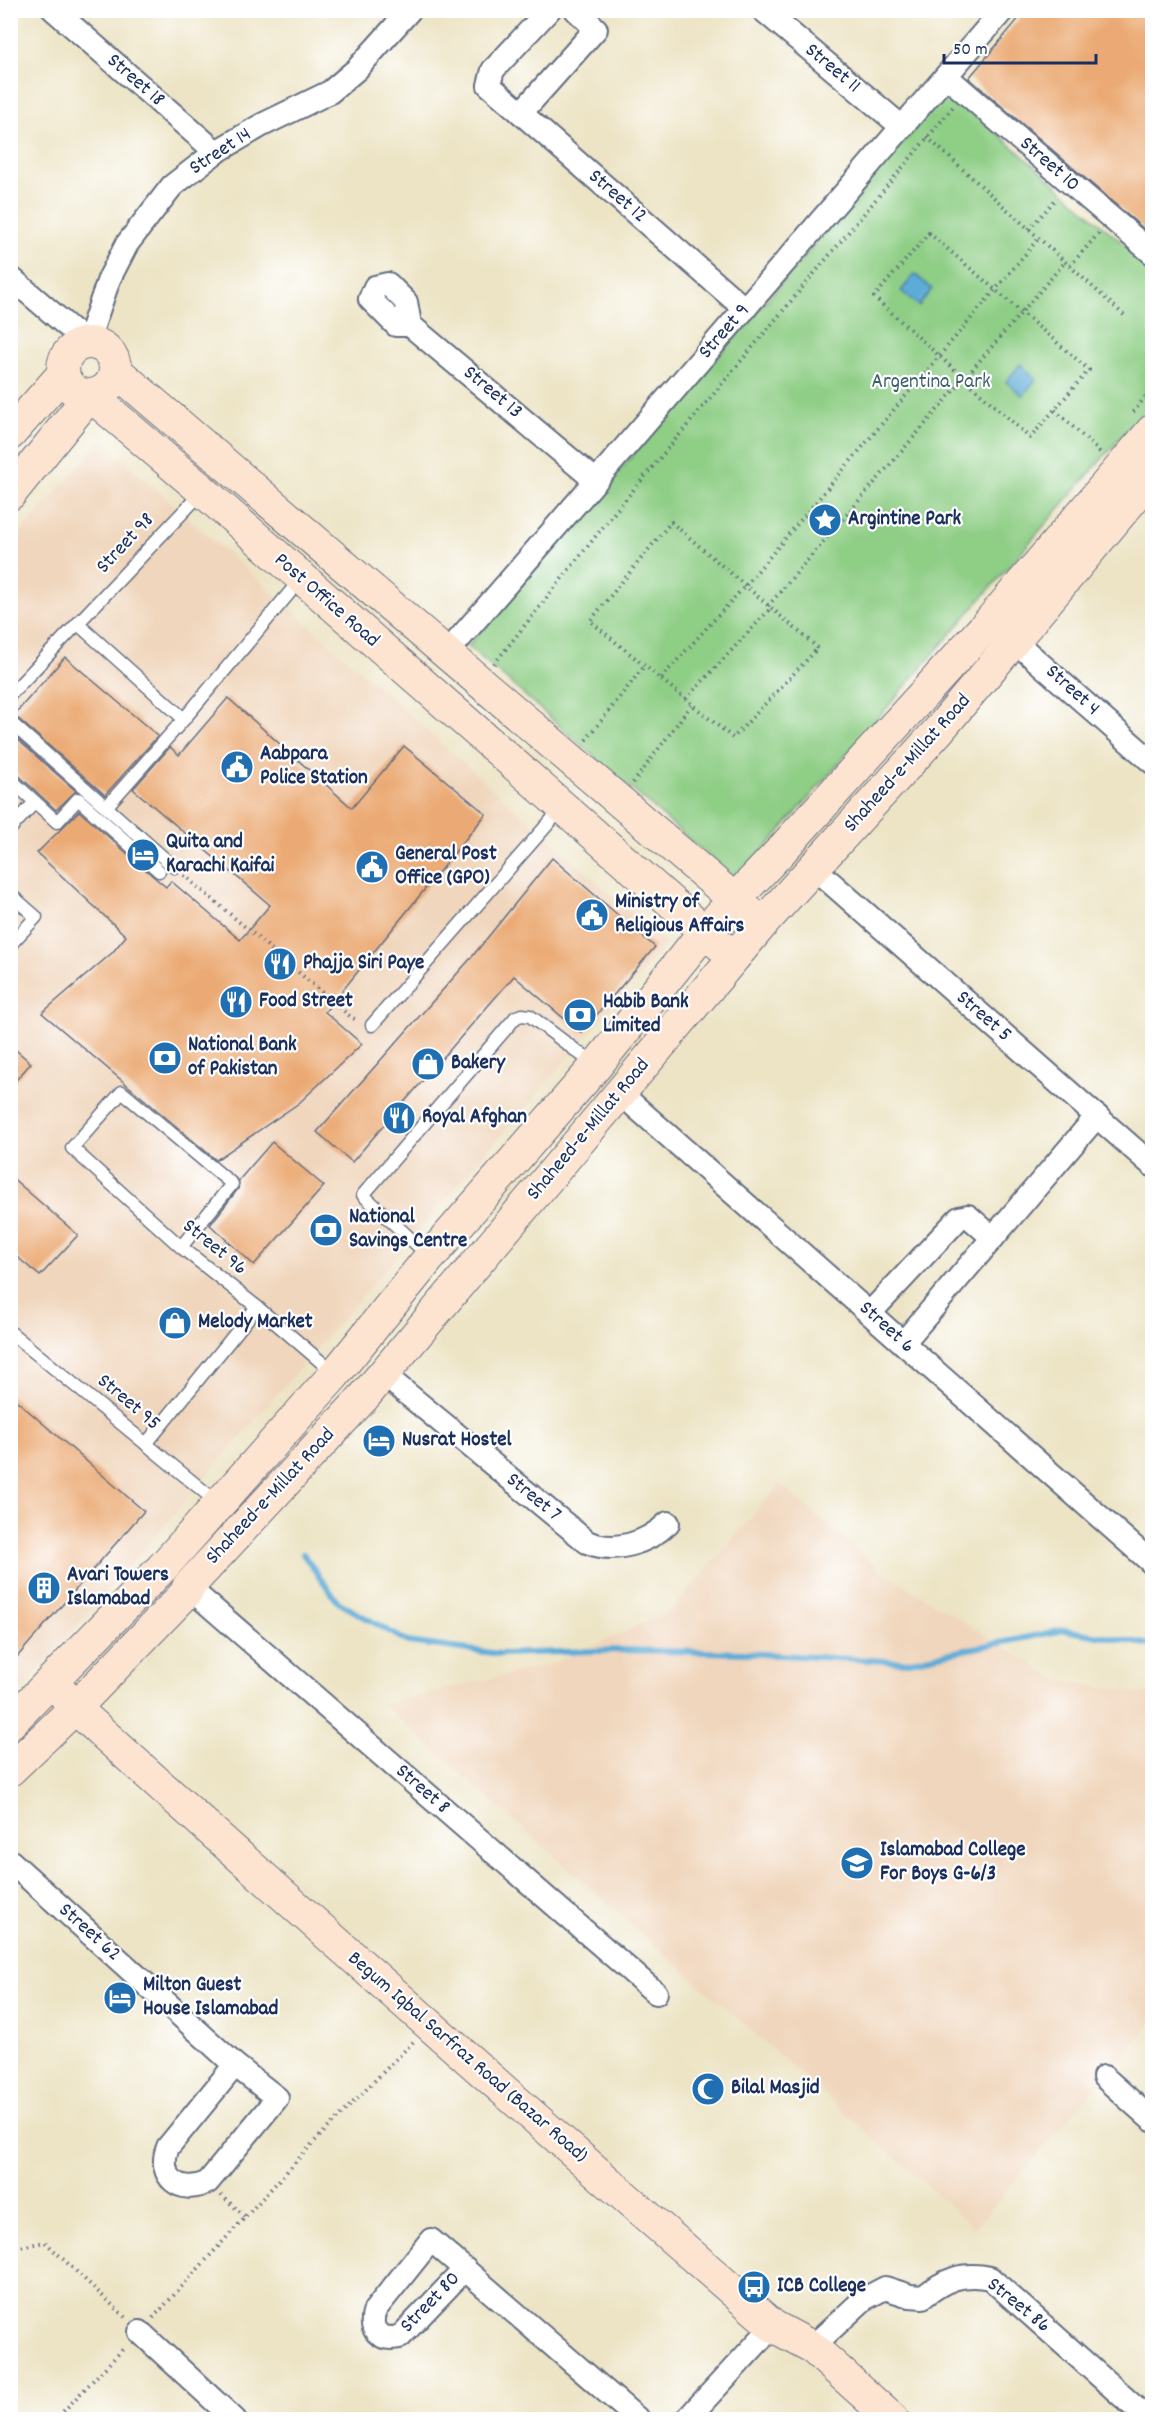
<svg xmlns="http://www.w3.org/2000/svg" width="1163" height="2430" font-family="Dekko,sans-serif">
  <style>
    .built { fill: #f0d6bc }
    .green { fill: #8ece85; stroke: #547e72; stroke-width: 1.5 }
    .water { fill: #5dabd7; stroke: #3c6d9a; stroke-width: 1.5 }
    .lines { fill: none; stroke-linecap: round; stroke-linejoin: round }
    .stream { stroke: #5dabd7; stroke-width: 6 }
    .building { fill: #ebaa75 }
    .lane-casing { stroke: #646e82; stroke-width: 15 }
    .street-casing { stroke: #646e82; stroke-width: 26 }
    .secondary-casing { stroke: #646e82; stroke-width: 34 }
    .path { stroke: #646e82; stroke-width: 4; stroke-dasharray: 1.5 4.5; stroke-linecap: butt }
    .lane { stroke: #fff; stroke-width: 12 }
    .street { stroke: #fff; stroke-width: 22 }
    .secondary { stroke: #fde4d1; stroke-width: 32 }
    .labels { text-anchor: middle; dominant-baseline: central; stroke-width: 4.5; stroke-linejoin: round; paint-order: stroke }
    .street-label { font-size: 21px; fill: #1b2f5e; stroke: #fff }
    .park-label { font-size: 21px; fill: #3e5f6a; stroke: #fff }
    .poi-label { font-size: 21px; font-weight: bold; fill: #1b2f5e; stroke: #fff; text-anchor: start }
  </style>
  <rect width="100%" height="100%" fill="#fff"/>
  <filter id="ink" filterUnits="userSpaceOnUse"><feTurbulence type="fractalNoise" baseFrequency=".0167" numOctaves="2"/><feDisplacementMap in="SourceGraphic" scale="12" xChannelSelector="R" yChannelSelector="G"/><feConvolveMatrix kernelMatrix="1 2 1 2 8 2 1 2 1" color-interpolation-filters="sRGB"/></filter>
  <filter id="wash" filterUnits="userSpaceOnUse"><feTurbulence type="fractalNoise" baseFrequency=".008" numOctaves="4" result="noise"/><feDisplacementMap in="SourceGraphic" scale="24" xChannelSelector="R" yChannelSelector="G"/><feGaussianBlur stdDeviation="1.35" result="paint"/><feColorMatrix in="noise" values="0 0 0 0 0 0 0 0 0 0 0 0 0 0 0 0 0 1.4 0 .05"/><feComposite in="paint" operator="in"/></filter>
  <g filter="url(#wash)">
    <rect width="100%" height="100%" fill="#ede4c5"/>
    <g class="built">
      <path d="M101,440L667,944L11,1702V544Z"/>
      <path d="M780,1484L882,1571L1058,1680L1152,1695V2022L975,2228L382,1704L552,1664L671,1611Z"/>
    </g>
    <path class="green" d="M948,90L1152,269V401L737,881L468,646Z"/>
    <g class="water">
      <path d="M915,274L932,289L919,306L901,291Z"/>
      <path d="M1020,364L1036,379L1023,396L1006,382Z"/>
    </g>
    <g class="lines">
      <path class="stream" d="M303,1554L338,1602L408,1642L500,1654L623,1650L745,1653L905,1662L1064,1630L1152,1645"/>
    </g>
    <g id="blocks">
      <g class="building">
        <path d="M1026,10H1152V236L969,78Z"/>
        <path d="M65,657L158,736L105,795L14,715Z"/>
        <path d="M228,698L352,808L404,746L486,814L325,1012L362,1044L299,1103L216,1160L42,1013L112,953L126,936L37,853L79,811L154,877L166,887L171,881L240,940L270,905L133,789L170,747L179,755Z"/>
        <path d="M10,733L76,791L56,810L16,773L10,771Z"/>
        <path d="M552,858L655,947L581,1033L514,976L352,1162L317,1132L471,958Z"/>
        <path d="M10,1045L31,1063L10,1087Z"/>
        <path d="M272,1142L324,1186L254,1265L210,1225L238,1189L239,1180Z"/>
        <path d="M10,1176L78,1235L40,1276L10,1251Z"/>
        <path d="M10,1395L144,1511L10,1665Z"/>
      </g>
    </g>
  </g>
  <g filter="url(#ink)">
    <use href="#blocks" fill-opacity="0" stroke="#646e82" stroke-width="1.5"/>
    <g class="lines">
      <g class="lane-casing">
        <g id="lane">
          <path d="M78,624L184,719"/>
          <path d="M10,695L202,492"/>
          <path d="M10,722L174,867"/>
          <path d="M10,779L57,822L78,799L159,871"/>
          <path d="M107,806L184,719L301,579"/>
          <path d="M10,829L35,802"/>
          <path d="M10,894L36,917L10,945"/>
          <path d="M372,1025L562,808"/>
          <path d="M181,1247L232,1184L122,1092L72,1148L181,1247L257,1307L334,1373"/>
          <path d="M429,1256L363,1195L516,1017L522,1015L530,1016L595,1065"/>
          <path d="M10,1332L218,1503"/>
          <path d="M146,1444L257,1307"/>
        </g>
      </g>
      <g class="street-casing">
        <g id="street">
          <path d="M54,10L216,152"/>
          <path d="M549,10L493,70L489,85L745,309"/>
          <path d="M763,10L902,127"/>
          <path d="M946,76L1152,253"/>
          <path d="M521,113L596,29L576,10"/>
          <path d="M10,277L87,343L109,279L127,244L172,186L216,152L262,125L330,92L357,69L410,10"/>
          <path d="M410,325L406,302L388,284L375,287L370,299L396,325H410L596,481"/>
          <path d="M1003,631L1152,762"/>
          <path d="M447,653L1003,10"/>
          <path d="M814,868L1152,1165"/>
          <path d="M620,1093L1152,1563"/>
          <path d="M870,1313L959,1218L968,1216L993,1238"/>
          <path d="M903,1343L1097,1116"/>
          <path d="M383,1374L587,1542C615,1554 647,1543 668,1523"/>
          <path d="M188,1587L656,1993"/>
          <path d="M10,1861L235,2065L277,2098L208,2182C181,2196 156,2177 168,2147L235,2065"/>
          <path d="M1104,2077L1152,2120"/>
          <path d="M465,2269L400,2337C379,2341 368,2330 375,2310L431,2240L639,2420"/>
          <path d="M140,2332L235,2420"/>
          <path d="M812,2347L864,2299L885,2288L910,2296L923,2297C944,2280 962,2272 990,2278L1149,2420"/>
          <path d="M686,2420L773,2326"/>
        </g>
      </g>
      <g class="secondary-casing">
        <g id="secondary">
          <circle cx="89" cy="369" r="26"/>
          <path d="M115,370L748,911"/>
          <path d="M10,434L63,374"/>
          <path d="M10,494L90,395L203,491L720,945"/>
          <path d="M62,1692L75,1708C305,1917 539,2122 773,2326L812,2347L893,2420"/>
          <path d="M10,1723L161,1569L335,1374L430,1257L596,1066L705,931L777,855L990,621L1152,431"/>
          <path d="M10,1770L75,1708L186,1593L188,1587L363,1398L763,923L939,730L1152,476"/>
        </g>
      </g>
      <g class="path">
        <path d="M927,137L1125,316"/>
        <path d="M1029,229L1057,198"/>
        <path d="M929,233L1089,370L1030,438L874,297Z"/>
        <path d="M1070,266L1099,233"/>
        <path d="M1055,410L1102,454"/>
        <path d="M1133,412L1152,389"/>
        <path d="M671,522L818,648L733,738L590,621Z"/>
        <path d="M768,606L1065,262"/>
        <path d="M494,664L615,512L953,107"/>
        <path d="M661,678L745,586L1039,238"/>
        <path d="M686,699L771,608"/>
        <path d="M586,740L645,665"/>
        <path d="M633,783L692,704"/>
        <path d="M184,875L352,1018L358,1020"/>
        <path d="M221,2195L247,2218"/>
        <path d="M10,2249L45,2242L126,2318"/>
        <path d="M153,2318L312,2144L414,2041"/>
        <path d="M55,2420L125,2347"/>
      </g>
      <use href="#lane" class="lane"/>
      <use href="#street" class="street"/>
      <use href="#secondary" class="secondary"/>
    </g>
  </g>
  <defs>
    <g id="sight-disc" transform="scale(1.725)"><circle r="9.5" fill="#1f6fb2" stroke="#fff"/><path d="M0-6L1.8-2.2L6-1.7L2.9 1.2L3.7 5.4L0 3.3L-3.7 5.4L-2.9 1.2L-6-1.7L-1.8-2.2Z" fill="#fff"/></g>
    <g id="civic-disc" transform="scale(1.725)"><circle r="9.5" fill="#1f6fb2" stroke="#fff"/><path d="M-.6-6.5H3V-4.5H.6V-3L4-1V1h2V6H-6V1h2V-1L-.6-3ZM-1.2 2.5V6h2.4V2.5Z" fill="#fff"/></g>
    <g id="hotel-disc" transform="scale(1.725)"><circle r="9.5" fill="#1f6fb2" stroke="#fff"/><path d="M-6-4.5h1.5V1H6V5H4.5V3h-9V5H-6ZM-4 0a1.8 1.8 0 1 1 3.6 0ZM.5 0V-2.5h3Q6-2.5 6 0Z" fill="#fff"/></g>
    <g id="restaurant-disc" transform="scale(1.725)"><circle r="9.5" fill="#1f6fb2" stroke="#fff"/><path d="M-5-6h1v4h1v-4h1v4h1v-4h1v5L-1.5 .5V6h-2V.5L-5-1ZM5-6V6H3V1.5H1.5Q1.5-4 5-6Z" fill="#fff"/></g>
    <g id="bank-disc" transform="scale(1.725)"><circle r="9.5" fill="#1f6fb2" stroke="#fff"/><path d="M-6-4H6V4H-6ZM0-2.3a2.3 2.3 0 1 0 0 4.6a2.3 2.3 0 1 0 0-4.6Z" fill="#fff"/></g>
    <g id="shop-disc" transform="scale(1.725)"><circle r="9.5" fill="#1f6fb2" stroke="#fff"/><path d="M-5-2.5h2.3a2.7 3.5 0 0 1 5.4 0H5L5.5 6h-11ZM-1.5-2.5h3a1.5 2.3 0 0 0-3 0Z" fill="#fff"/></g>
    <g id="building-disc" transform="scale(1.725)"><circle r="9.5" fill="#1f6fb2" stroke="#fff"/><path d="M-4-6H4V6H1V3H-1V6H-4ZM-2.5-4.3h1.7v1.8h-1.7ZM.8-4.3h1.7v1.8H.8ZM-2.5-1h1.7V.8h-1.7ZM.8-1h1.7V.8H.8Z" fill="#fff"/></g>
    <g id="university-disc" transform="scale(1.725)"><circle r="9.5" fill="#1f6fb2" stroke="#fff"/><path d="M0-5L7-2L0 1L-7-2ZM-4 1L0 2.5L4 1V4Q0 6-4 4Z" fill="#fff"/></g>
    <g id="mosque-disc" transform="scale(1.725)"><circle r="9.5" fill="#1f6fb2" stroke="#fff"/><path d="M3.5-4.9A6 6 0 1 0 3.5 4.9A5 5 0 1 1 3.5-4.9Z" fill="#fff"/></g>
    <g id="bus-disc" transform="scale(1.725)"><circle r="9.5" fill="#1f6fb2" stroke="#fff"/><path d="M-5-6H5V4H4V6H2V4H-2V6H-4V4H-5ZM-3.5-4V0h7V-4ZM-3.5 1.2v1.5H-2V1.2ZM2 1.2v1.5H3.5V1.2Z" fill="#fff"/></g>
  </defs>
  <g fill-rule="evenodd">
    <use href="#sight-disc" x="825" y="520"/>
    <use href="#civic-disc" x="237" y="767"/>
    <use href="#hotel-disc" x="143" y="855"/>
    <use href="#civic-disc" x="372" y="867"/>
    <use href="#civic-disc" x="592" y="915"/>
    <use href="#restaurant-disc" x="280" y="964"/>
    <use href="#restaurant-disc" x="236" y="1002"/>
    <use href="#bank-disc" x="580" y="1015"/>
    <use href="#bank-disc" x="165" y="1058"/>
    <use href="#shop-disc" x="428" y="1064"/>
    <use href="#restaurant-disc" x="399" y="1118"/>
    <use href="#bank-disc" x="326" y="1230"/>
    <use href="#shop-disc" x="175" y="1323"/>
    <use href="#hotel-disc" x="379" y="1441"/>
    <use href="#building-disc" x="44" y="1588"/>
    <use href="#university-disc" x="857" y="1863"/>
    <use href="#hotel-disc" x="120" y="1998"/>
    <use href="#mosque-disc" x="708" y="2089"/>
    <use href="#bus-disc" x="754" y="2287"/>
  </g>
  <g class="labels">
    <g class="street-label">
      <text transform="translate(832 69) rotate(40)">Street 11</text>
      <text transform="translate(135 81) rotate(41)">Street 18</text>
      <text transform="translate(221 152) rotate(-33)">Street 14</text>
      <text transform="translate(1049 165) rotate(41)">Street 10</text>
      <text transform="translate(617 197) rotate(41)">Street 12</text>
      <text transform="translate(725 332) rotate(-49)">Street 9</text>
      <text transform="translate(492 393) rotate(40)">Street 13</text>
      <text transform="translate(126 544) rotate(-47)">Street 98</text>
      <text transform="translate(326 601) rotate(41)">Post Office Road</text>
      <text transform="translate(1072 691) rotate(42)">Street 4</text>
      <text transform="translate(908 764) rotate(-48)">Shaheed-e-Millat Road</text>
      <text transform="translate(983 1017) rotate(41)">Street 5</text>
      <text transform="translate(589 1130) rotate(-50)">Shaheed-e-Millat Road</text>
      <text transform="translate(214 1248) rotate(39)">Street 96</text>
      <text transform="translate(886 1328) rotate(42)">Street 6</text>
      <text transform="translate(128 1403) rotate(40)">Street 95</text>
      <text transform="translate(271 1497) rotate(-47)">Shaheed-e-Millat Road</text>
      <text transform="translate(533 1498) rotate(39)">Street 7</text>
      <text transform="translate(422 1790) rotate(41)">Street 8</text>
      <text transform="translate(89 1933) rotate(42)">Street 62</text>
      <text transform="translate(467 2058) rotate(41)">Begum Iqbal Sarfraz Road (Bazar Road)</text>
      <text transform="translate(431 2303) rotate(-46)">Street 80</text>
      <text transform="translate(1018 2306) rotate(39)">Street 86</text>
    </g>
    <g class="park-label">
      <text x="931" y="383">Argentina Park</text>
    </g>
    <g class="poi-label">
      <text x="848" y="520">Argintine Park</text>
      <text x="260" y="755">Aabpara<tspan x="260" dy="24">Police Station</tspan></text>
      <text x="166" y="843">Quita and<tspan x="166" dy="24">Karachi Kaifai</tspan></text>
      <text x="395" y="855">General Post<tspan x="395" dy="24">Office (GPO)</tspan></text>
      <text x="615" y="903">Ministry of<tspan x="615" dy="24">Religious Affairs</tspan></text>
      <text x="303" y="964">Phajja Siri Paye</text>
      <text x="259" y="1002">Food Street</text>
      <text x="603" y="1003">Habib Bank<tspan x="603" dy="24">Limited</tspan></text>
      <text x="188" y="1046">National Bank<tspan x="188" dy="24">of Pakistan</tspan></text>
      <text x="451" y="1064">Bakery</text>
      <text x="422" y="1118">Royal Afghan</text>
      <text x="349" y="1218">National<tspan x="349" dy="24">Savings Centre</tspan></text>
      <text x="198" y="1323">Melody Market</text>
      <text x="402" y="1441">Nusrat Hostel</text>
      <text x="67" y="1576">Avari Towers<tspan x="67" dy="24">Islamabad</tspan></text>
      <text x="880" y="1851">Islamabad College<tspan x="880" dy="24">For Boys G-6/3</tspan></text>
      <text x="143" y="1986">Milton Guest<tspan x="143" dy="24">House Islamabad</tspan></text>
      <text x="731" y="2089">Bilal Masjid</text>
      <text x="777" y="2287">ICB College</text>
    </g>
  </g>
  <rect width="1163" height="2430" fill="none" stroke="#fff" stroke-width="36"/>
  <path d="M944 54v9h152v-9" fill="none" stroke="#1b2f5e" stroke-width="3"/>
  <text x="953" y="54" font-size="18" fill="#1b2f5e" stroke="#ffffff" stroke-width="4.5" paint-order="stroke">50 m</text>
</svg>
